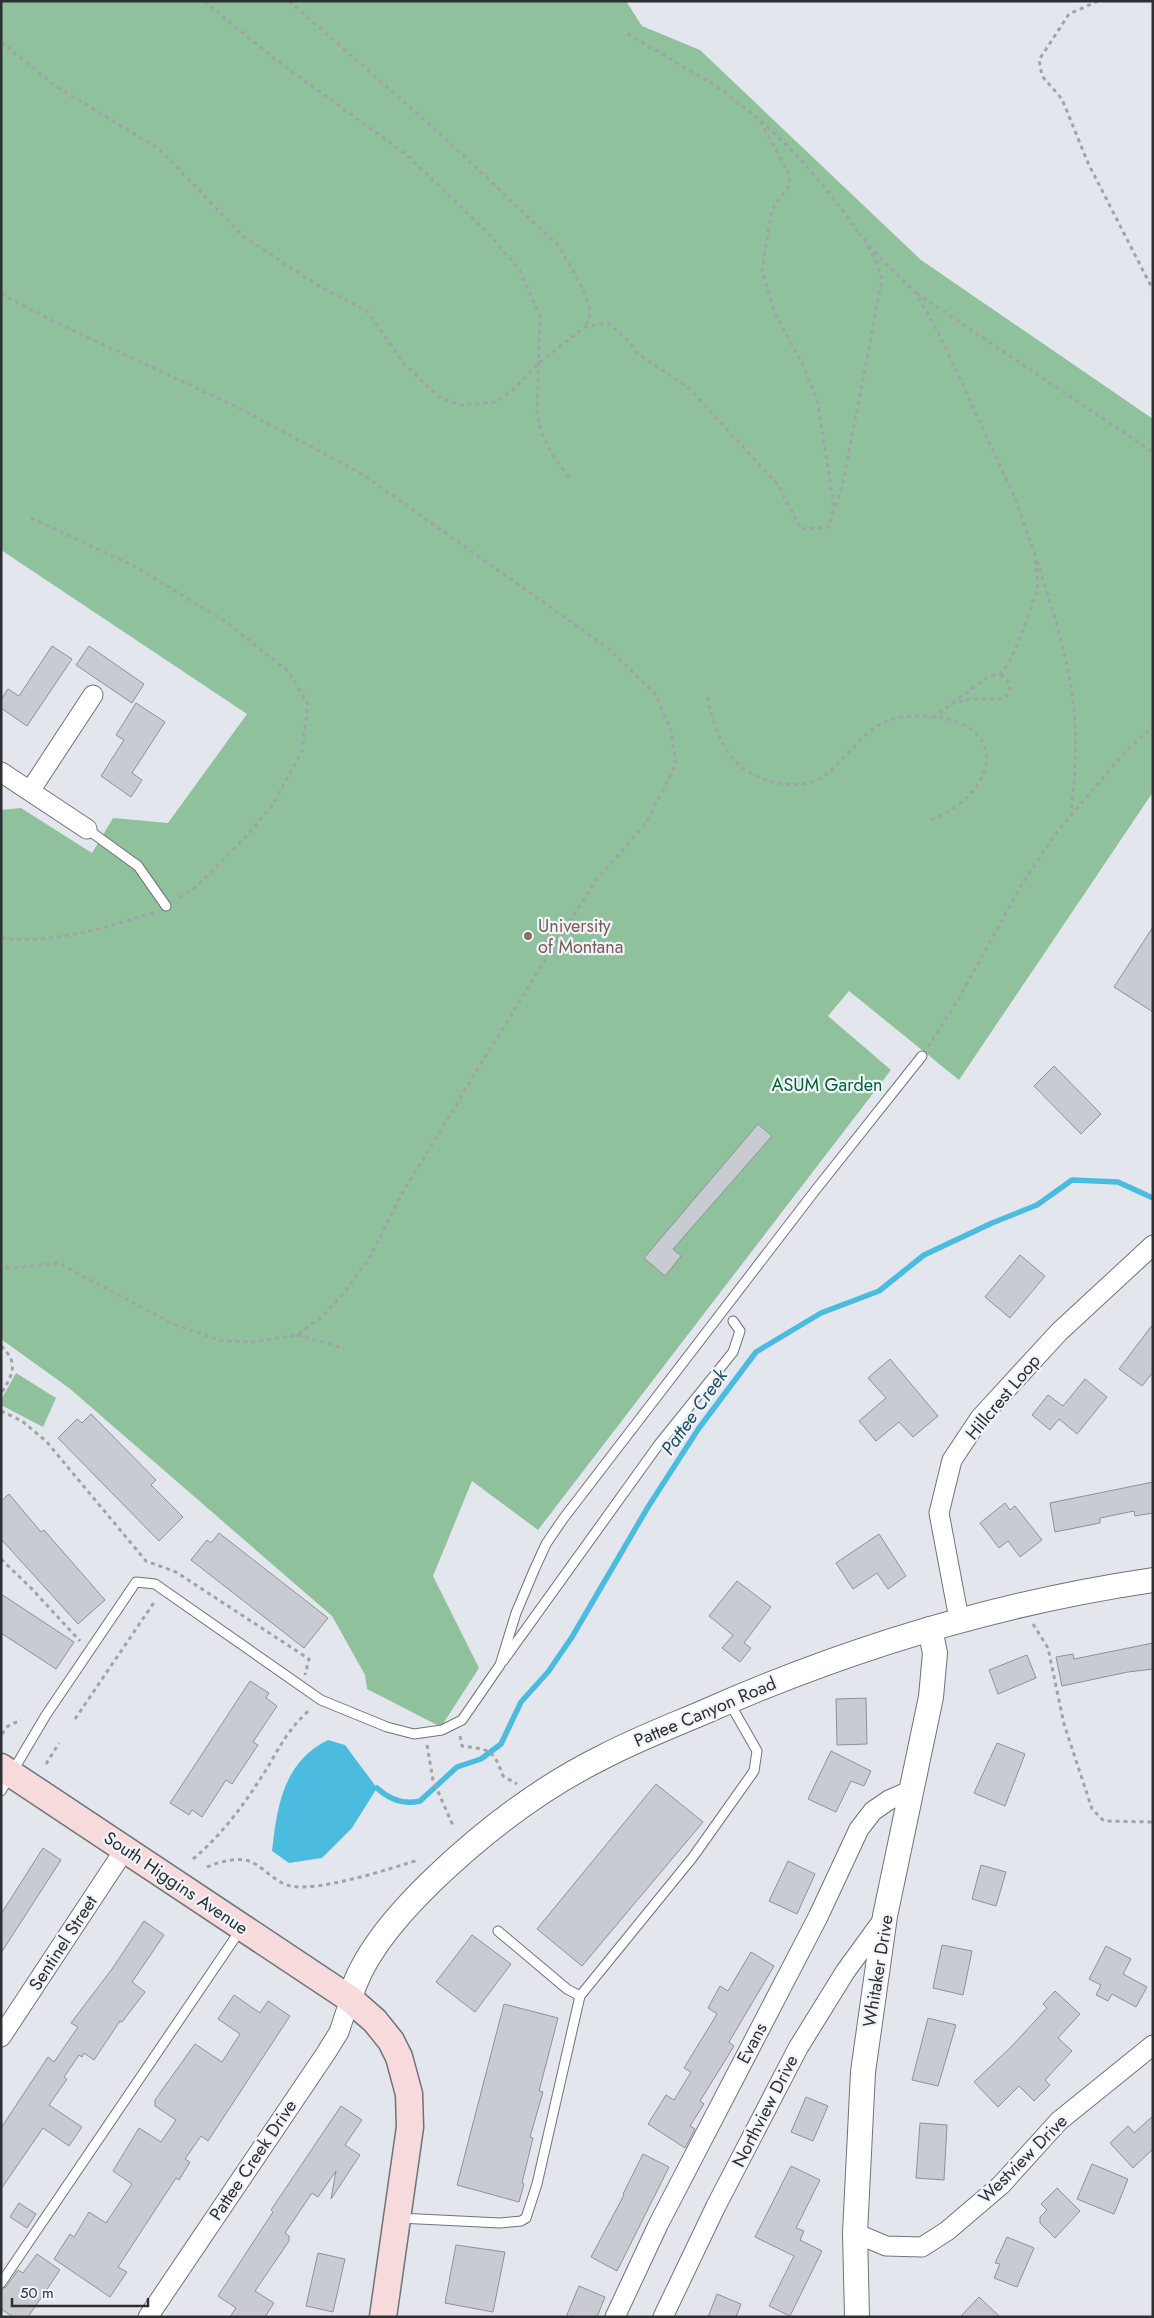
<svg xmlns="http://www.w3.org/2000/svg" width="1154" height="2318" font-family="Jost,sans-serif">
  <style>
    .green { fill: #90c19d }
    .water { fill: #4bbce0 }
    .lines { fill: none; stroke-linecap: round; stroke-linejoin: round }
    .stream { stroke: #4bbce0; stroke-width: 5.5 }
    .building { fill: #c8ccd2; stroke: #8e9297 }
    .service-casing { stroke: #707479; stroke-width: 11 }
    .minor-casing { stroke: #707479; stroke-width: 21 }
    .tertiary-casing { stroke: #707479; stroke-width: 26 }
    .secondary-casing { stroke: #707479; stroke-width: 29 }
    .path { stroke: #a0a3a8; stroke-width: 3; stroke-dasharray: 4 4; stroke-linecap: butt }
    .service { stroke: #fff; stroke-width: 9 }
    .minor { stroke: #fff; stroke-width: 19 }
    .tertiary { stroke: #fff; stroke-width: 24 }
    .secondary { stroke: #f7dadc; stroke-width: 26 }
    .education-dot { fill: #8d6e63; stroke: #f0f4fa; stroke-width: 2 }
    .labels { text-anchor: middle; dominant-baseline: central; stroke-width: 4.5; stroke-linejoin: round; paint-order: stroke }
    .education-label { font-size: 18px; fill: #785e54; stroke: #f0f4fa; text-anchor: start }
    .park-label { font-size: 18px; fill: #006331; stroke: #f0f4fa }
    .street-label { font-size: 18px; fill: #2d2f31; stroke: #f0f4fa }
    .water-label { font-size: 19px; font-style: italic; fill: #215060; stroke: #f0f4fa }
  </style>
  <rect width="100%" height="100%" fill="#e3e7ed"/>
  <g class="green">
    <path d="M1,1H626L642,26L700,50L921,260L1153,419V792L959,1080L849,991L828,1016L891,1070L538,1530L472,1481L433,1576L479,1668L441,1727L367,1689L365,1675L332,1616L69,1388L1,1339V810L21,808L92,853L113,818L168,823L247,714L1,550Z"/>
    <path d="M16,1373L56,1398L43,1427L1,1405V1400Z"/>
  </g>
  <path class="water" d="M328,1740L345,1745L377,1788L352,1828L322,1858L289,1863L272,1851C277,1807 283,1762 328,1740Z"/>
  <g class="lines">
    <path class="stream" d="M377,1788C389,1799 404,1805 420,1801L457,1767L481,1759L501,1744L521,1702L548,1672L572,1637L648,1507L699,1428L756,1352L821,1313L879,1291L924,1255L992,1223L1037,1205L1072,1180L1118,1182L1153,1198"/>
  </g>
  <g class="building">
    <path d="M52,646L72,659L27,726L1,708V700L8,689L19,696Z"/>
    <path d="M89,646L144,684L132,703L76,665Z"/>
    <path d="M136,703L165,722L132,773L142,780L131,797L101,776L124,740L116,735Z"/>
    <path d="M1153,927V1012L1114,987Z"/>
    <path d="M1054,1066L1101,1114L1081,1134L1034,1086Z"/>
    <path d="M758,1124L772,1136L673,1249L681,1256L665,1276L644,1258Z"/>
    <path d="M1020,1255L1045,1276L1010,1318L985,1297Z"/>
    <path d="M1153,1324V1372L1142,1386L1119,1369Z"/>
    <path d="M890,1359L938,1416L913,1437L899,1422L876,1441L859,1421L886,1398L868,1378Z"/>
    <path d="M1085,1379L1107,1397L1077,1434L1059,1419L1050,1430L1032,1415L1048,1395L1063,1406Z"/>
    <path d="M91,1414L156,1480L151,1485L183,1517L159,1541L58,1438L77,1419L82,1423Z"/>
    <path d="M1153,1482V1513L1135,1516L1134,1511L1100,1518V1523L1055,1532L1050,1503Z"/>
    <path d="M9,1494L41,1532L44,1530L105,1600L78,1624L1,1539V1501Z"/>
    <path d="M1005,1503L1010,1510L1015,1506L1042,1540L1020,1557L1008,1541L999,1548L980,1523Z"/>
    <path d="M219,1533L328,1618L304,1648L191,1560L207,1540L211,1543Z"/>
    <path d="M879,1534L906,1576L888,1589L877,1573L853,1589L836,1563Z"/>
    <path d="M737,1581L771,1607L744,1643L751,1648L740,1662L722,1648L733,1635L709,1616Z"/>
    <path d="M1,1594L74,1642L56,1669L1,1633Z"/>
    <path d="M1153,1643V1669L1128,1672L1062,1686L1056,1657L1073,1654L1074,1659Z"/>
    <path d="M1027,1655L1036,1678L998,1694L989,1670Z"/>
    <path d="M250,1681L269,1693L266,1698L277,1706L253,1742L258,1745L232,1784L226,1780L202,1817L192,1810L189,1815L170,1803Z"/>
    <path d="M866,1698L867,1744L837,1745L836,1699Z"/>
    <path d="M997,1743L1025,1754L1005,1806L974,1793Z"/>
    <path d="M831,1751L871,1771L864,1786L851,1781L836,1812L808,1799Z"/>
    <path d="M656,1784L703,1822L582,1966L537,1929Z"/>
    <path d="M43,1848L61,1860L1,1953V1914Z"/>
    <path d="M788,1861L815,1874L797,1914L769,1901Z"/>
    <path d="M981,1865L1006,1872L996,1906L972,1899Z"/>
    <path d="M144,1921L164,1935L132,1982L145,1992L122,2022L120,2021L94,2060L84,2053L82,2057L79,2055L64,2077L67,2079L49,2105L82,2127L69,2146L43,2128L1,2189V2128L48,2057L54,2062L78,2027L71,2023L112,1969Z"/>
    <path d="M472,1935L511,1964L475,2012L436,1982Z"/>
    <path d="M942,1945L972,1951L963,1995L933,1988Z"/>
    <path d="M1106,1946L1131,1959L1123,1974L1147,1987L1136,2007L1112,1994L1108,2001L1096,1995L1101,1985L1089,1979Z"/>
    <path d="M751,1952L774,1966L729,2042L734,2046L700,2101L704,2104L690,2126L695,2129L685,2148L648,2124L666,2095L674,2100L691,2072L684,2068L717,2014L708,2008L720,1986L728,1991Z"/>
    <path d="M1055,1991L1080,2014L1058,2038L1072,2051L1045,2080L1050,2085L1034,2101L1019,2086L998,2107L974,2082L1012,2046L1047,2008L1043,2004Z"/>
    <path d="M234,1995L260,2013L268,2001L290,2016L208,2141L201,2136L185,2159L190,2162L179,2180L176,2178L118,2267L127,2272L110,2297L54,2259L70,2234L74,2237L89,2212L106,2223L132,2184L113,2171L139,2128L161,2142L176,2120L155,2106V2100L195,2044L222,2062L240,2034L218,2019Z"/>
    <path d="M504,2004L558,2018L539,2091L543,2092L530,2137L533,2138L522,2183L524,2184L519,2202L457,2185Z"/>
    <path d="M928,2018L956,2025L938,2086L912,2080Z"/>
    <path d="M806,2097L828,2106L813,2141L791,2132Z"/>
    <path d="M341,2106L362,2120L345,2145L360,2155L331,2199L336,2171L318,2197L312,2193L285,2233L289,2236V2241L255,2291L274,2303L265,2317H230L236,2308L218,2296L273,2212L271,2210Z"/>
    <path d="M1153,2116V2149L1133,2168L1110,2143L1128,2126L1134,2133Z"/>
    <path d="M920,2123L947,2125L944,2180L916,2178Z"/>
    <path d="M643,2154L669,2167L617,2271L591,2257L624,2195L623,2194Z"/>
    <path d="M1092,2164L1128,2179L1114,2214L1077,2199Z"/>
    <path d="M791,2166L820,2180L796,2228L804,2231L800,2240L822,2251L790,2316L769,2306L794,2256L755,2237Z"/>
    <path d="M1057,2188L1080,2211L1055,2238L1040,2223V2217L1047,2210L1041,2204Z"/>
    <path d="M19,2203L36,2214L27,2228L10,2217Z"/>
    <path d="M1007,2237L1034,2248L1017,2287L994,2278L1000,2264L995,2263Z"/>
    <path d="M456,2245L505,2252L493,2312L445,2303Z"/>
    <path d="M318,2253L345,2259L333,2312L306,2306Z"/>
    <path d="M37,2254L60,2270L28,2317H13L1,2309V2289L6,2287L18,2270L23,2273Z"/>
    <path d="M579,2286L605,2297L597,2317H566Z"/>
    <path d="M717,2294L741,2304L736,2317H708Z"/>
    <path d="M979,2297L1000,2317H960Z"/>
  </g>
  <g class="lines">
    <g class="service-casing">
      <g id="service">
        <path d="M87,829L138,866L166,906"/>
        <path d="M503,1661L659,1444L733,1352L740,1331L733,1321"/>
        <path d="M1,1791L46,1715L136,1582L155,1584L321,1700L387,1727L414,1734L442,1730L462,1720L500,1665L516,1613L535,1568L546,1544L563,1519L814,1192L922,1056"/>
        <path d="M498,1931L567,1989L580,1996"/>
        <path d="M399,2218L500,2223L521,2221L526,2218L537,2184L580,1996L693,1857L754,1771L757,1751L729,1702"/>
        <path d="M1,2283L241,1929"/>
      </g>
    </g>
    <g class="minor-casing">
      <g id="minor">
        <path d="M1,772L87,829"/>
        <path d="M30,791L93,695"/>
        <path d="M959,1619L939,1513L952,1460L980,1418L1059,1332L1153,1245"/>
        <path d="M1,2037L125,1849"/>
        <path d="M855,2233L886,2246L922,2247L947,2231L1001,2185L1059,2121L1153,2045"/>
        <path d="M148,2317L326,2053L339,2032L350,1999"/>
        <path d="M615,2317L658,2225L818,1917L859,1829L873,1811L889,1800L912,1790"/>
        <path d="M663,2317L716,2206L798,2048L845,1972L885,1917"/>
      </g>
    </g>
    <g class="tertiary-casing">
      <g id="tertiary">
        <path d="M350,1999C361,1955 400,1912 432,1881C483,1832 540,1788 603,1757C635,1740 669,1727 702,1713C846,1649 997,1603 1153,1580"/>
        <path d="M857,2317L855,2233L863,2072L885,1916L931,1697L935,1653L930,1629"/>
      </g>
    </g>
    <g class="secondary-casing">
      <path id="secondary" d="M1,1767L350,1999L375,2021L391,2041L399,2057L409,2094L410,2127L383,2317"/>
    </g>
    <g class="path">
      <path d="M204,1L276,60L407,155L487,232L519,269L540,316L537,413L542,434L553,456L569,477"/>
      <path d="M289,1L436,130L559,246L582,287L591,312L585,327"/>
      <path d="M1098,1L1069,14L1039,60L1042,76L1062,99L1088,163L1153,290"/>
      <path d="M1,42L57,87L159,149L243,236L317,285L367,311L405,365L439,397L461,405L497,402L517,386L539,363L585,327L608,323L630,342L638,354L689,388L778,485L801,529L829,527L834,507L818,403L803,365L774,311L762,270L772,209L789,186L790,176L759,119L722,90L625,32"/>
      <path d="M761,121C798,154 832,193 860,235"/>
      <path d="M859,233L885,263L916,293L940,336L1015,498L1035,555L1038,588L1019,641L1009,663L1000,674L989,676L934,717"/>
      <path d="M916,293L1153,452"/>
      <path d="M1,294L57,323L237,407L362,474L608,648L656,695L671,731L676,764L646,823L597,879L536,974L401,1195L370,1257L347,1289L324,1315L297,1335L253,1342L223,1341L173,1324L58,1263L15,1268L1,1266"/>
      <path d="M835,506L842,488L882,280L876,260L865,242"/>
      <path d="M31,518L136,567L226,622L289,672L308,704L302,751L273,804L246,837L195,888L177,899"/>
      <path d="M1037,561C1050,602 1064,644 1071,687C1078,727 1076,772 1071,813"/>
      <path d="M707,697C717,741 731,774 779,783C828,793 838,757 869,732C882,720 901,716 918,716C1008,715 1006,789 931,820"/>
      <path d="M951,704L971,699H1005L1010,690L1008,681L1000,674"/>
      <path d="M1,938C52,944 106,928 155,912"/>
      <path d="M928,1047L959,998L1022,884L1056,833L1125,752L1153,726"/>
      <path d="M297,1335L344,1348"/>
      <path d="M1,1346C20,1364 12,1375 1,1394"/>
      <path d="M1,1411L22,1421L46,1441L146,1561L176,1572L309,1659L305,1675"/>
      <path d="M1,1559L32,1589L80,1641"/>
      <path d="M1033,1624L1048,1648L1064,1724L1092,1809L1104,1821L1153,1822"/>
      <path d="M75,1719L155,1601"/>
      <path d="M2,1734L8,1726L21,1720"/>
      <path d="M460,1736L462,1746C491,1750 493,1749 503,1776L517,1784"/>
      <path d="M427,1745L433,1780L454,1828"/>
      <path d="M46,1764L59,1743"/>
      <path d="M193,1859C223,1834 245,1803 266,1770C279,1748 290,1726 311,1709"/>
      <path d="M207,1867C219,1862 236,1857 249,1861C263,1866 275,1883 291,1886C318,1892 390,1869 418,1860"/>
    </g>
    <use href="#service" class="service"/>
    <use href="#minor" class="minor"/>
    <use href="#tertiary" class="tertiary"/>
    <use href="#secondary" class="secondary"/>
  </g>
  <circle class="education-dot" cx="528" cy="936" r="5"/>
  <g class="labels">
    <g class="education-label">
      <text x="538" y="926">University<tspan x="538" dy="21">of Montana</tspan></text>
    </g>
    <g class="park-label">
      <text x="827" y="1085">ASUM Garden</text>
    </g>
    <g class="street-label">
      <text transform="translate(1003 1397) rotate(-50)">Hillcrest Loop</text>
      <text transform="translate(705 1712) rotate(-23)">Pattee Canyon Road</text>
      <text transform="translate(176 1883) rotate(34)">South Higgins Avenue</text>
      <text transform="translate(63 1943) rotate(-57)">Sentinel Street</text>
      <text transform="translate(878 1971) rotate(-81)">Whitaker Drive</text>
      <text transform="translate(752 2043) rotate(-62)">Evans</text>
      <text transform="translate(765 2111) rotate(-63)">Northview Drive</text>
      <text transform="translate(1023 2159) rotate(-45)">Westview Drive</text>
      <text transform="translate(253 2160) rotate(-56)">Pattee Creek Drive</text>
    </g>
    <g class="water-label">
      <text transform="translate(694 1412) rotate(-55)">Pattee Creek</text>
    </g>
  </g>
  <rect width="1154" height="2318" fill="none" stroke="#2d2f31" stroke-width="5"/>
  <path d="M12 2298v8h136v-8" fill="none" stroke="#2d2f31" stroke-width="2.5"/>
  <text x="20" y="2298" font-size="15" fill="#2d2f31" stroke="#f0f4fa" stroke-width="4" paint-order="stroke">50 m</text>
</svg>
